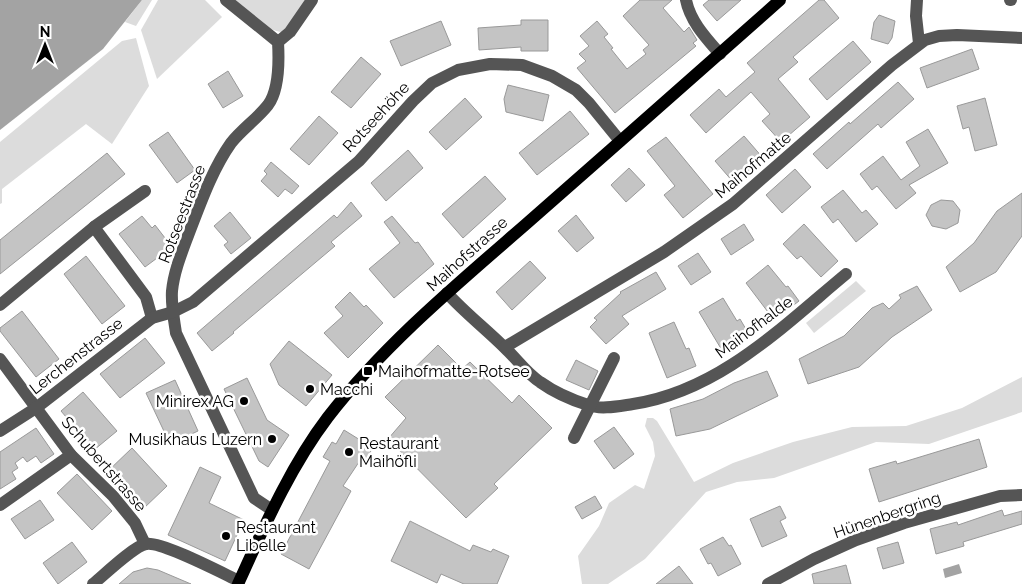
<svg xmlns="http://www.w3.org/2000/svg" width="1022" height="584" font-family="Raleway,sans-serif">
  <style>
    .green { fill: #dcdcdc }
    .water { fill: #a3a3a3 }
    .building { fill: #c4c4c4; stroke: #999 }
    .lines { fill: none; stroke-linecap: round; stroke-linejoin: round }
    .minor { stroke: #555; stroke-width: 12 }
    .major { stroke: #000; stroke-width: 12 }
    .poi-dot { fill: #000; stroke: #fff; stroke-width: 2 }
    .labels { text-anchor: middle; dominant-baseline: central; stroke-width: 5; stroke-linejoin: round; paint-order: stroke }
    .street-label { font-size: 16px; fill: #000; stroke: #fff }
    .poi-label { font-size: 16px; fill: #000; stroke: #fff; text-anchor: start }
  </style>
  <rect width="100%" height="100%" fill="#fff"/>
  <g class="green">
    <path d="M142,0H152L136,26L125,22Z"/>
    <path d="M158,0H205L222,17L157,79L141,30Z"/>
    <path d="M233,0H306L284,32C267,33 246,10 233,0Z"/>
    <path d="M136,38L149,86L112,144L86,124L2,189V203L0,204V142L122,41Z"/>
    <path d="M856,281L866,291L814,333L806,323Z"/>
    <path d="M1022,377V412L929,444L876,442L774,478L737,482L706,492L645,559L608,584H582L578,556L599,526L609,503L635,485L644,489L655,456L653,442L645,426L647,418H653L657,421L694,482L733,463L793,442L852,427L906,426L962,408Z"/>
  </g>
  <g class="water">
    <path d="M0,0H142L103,49L0,130Z"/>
    <path d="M959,564L962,573L945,578L943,569Z"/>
  </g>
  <g class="building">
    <path d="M640,0H672L663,8L684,32L689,27L697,40L693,43L696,46L615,113L577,68L586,61L579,54L589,46L580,36L597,21L608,34L604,37L613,48L611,49L627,69L646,54L643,50L649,45L623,16Z"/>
    <path d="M709,0H741L717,21L703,5Z"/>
    <path d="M819,0H824L839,18L793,57L798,62L778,79L810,117L781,142L762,121L770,114L751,92L706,133L690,115L719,89L726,97L755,72L747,63Z"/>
    <path d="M879,15L895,21L892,38L888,44L871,39L874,22Z"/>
    <path d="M521,20H548V51H521V47L479,50L478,28L521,25Z"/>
    <path d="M441,21L451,45L401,66L390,41Z"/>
    <path d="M853,41L871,62L827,100L809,79Z"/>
    <path d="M972,49L979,69L927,88L920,68Z"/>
    <path d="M361,57L381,74L351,108L331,92Z"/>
    <path d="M228,71L243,96L223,108L208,84Z"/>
    <path d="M898,82L914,99L881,128L878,124L827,169L813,154L849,122L850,124Z"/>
    <path d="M508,85L549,95L543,121L506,112L504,99Z"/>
    <path d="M465,98L482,117L446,150L429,132Z"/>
    <path d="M985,98L997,145L975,151L969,127L963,129L957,106Z"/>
    <path d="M570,111L589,134L537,175L519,153Z"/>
    <path d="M319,116L338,133L309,165L290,149Z"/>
    <path d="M928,129L948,163L909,185L916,193L896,209L877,186L872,190L860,174L883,156L901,180L920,166L906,142Z"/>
    <path d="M168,132L195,170L177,183L149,145Z"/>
    <path d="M744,136L763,158L734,183L715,161Z"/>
    <path d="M666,137L713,194L683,218L664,195L675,186L647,151Z"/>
    <path d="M408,150L423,168L386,201L371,183Z"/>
    <path d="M107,153L125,174L0,274V240Z"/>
    <path d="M271,162L299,186L292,194L285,189L278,197L261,181L267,174L264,171Z"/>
    <path d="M629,168L645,185L626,202L611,185Z"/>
    <path d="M795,169L811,187L782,213L766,195Z"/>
    <path d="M485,176L506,199L463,238L442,214Z"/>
    <path d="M843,190L862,213L866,210L878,224L856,242L838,219L833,223L821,207Z"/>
    <path d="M1022,193V236L996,272L960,292L946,267L974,243L997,211Z"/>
    <path d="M941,200L953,201L960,210L958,223L946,229L932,226L926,215L931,205Z"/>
    <path d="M351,202L362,216L331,242L335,246L233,332L234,333L212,351L197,333L334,215L337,218Z"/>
    <path d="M230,212L251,238L231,254L224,245L228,242L214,226Z"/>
    <path d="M576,215L594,238L577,252L558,231Z"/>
    <path d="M142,216L152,228L155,225L172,247L145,267L119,234Z"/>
    <path d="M392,216L415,243L418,242L434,264L394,298L369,269L400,243L384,222Z"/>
    <path d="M744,224L754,240L731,255L721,239Z"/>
    <path d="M804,224L838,261L821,277L801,256L797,259L783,244Z"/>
    <path d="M698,253L711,272L691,285L678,266Z"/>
    <path d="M86,256L125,306L102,324L64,274Z"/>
    <path d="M530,261L546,278L512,310L496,292Z"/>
    <path d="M768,265L786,287L788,286L799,301L774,320L746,283Z"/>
    <path d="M656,272L666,289L622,316L629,324L606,344L590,327L597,320L594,318L621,293L620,292Z"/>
    <path d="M917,286L932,310L892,337L859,367L808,384L799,359L844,336L872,308L883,303L889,309L901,298L899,295Z"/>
    <path d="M350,292L364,307L366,305L383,323L348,358L324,333L343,316L335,307Z"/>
    <path d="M723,298L737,321L740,319L750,336L723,352L699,312Z"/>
    <path d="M22,311L59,359L36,377L0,331V328Z"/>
    <path d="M674,322L686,349L689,348L696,366L667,378L649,333Z"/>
    <path d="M145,338L165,363L120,398L100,374Z"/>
    <path d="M289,341L332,375L306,406L279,385L270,364Z"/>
    <path d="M438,345L462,369L470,362L512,403L519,395L552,428L494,484L498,488L466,518L388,439L406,418L385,397Z"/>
    <path d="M576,360L598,371L589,390L566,380Z"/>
    <path d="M767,371L778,396L710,429L676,436L670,409L703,399L734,383Z"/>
    <path d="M247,378L267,420L289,435L268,467L259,461L224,389Z"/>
    <path d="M175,380L198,431L170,444L146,393Z"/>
    <path d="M83,392L117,431L94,450L61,411Z"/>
    <path d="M614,427L634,454L614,469L594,441Z"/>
    <path d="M36,428L54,454L41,463L36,456L27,462L23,457L15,463L18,468L12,472L16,479L0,489V452Z"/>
    <path d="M344,430L373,448L362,464L359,462L343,486L351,491L309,569L281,554L330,461L323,457L332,442L336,444Z"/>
    <path d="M979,439L987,467L879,502L869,469L896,461L897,464Z"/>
    <path d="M132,448L167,486L143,509L107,472Z"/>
    <path d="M200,467L221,477L209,503L244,520L225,561L168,535Z"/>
    <path d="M77,474L112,511L92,530L57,493Z"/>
    <path d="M595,496L602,508L582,519L575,507Z"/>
    <path d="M40,500L54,520L25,539L11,519Z"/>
    <path d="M780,506L786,518L780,521L787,536L762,547L750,519Z"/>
    <path d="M1002,510L1004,516L1022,511V524L963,542L964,546L936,554L930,529L957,522L958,525Z"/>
    <path d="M410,521L470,551L473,545L491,552L493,549L509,556L497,584H464L441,574L437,583L391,561Z"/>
    <path d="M723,537L729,546L731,545L741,564L718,576L711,563L708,564L700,549Z"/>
    <path d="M72,542L87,562L58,584L43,563Z"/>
    <path d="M898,542L904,563L883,569L877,548Z"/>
    <path d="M846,565L851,584H814L812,574Z"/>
    <path d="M679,566L693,584H656Z"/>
    <path d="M147,568L158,570L191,584H119L133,572Z"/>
  </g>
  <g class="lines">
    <g class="minor">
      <path d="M226,0L278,42C279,59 279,90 268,105C257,119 242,129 231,143C212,170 201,202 189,233C182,252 174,271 172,291C171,305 174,319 176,333L254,498L272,510"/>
      <path d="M686,0C690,21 706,38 720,54"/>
      <path d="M917,0L916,16L919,43"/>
      <path d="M1010,0H1011"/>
      <path d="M278,42L290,32L312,0"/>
      <path d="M94,227L146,297L152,318"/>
      <path d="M447,293C465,313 486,329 505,348C516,358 527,374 540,382C554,392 572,400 588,405C601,410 619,406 633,404C719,391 782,327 846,274"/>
      <path d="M0,305L94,227L145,191"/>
      <path d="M505,347L664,252L733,204L892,65L925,40L939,36L957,35L1022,38"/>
      <path d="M0,359L71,455L113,496L135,523L145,544"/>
      <path d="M0,431L36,408L152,318L173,312L193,302L359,161L413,101L432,83L458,70L490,64L522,65L552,76L576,90L589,103L620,141"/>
      <path d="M574,438L614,358"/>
      <path d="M0,505L71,455"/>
      <path d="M93,584C104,575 134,546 146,544C161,541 222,573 239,581"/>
      <path d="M768,584L814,559L856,540L904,523L1000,496L1022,495"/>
    </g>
    <path class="major" d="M238,584C264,527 290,467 328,417C384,345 456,285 525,225C610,150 695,76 780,0"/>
  </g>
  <g class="poi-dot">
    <rect x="363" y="366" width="10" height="10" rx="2.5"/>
    <circle cx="310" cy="389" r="5"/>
    <circle cx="244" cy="401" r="5"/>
    <circle cx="272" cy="439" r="5"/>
    <circle cx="349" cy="452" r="5"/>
    <circle cx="226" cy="536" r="5"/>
  </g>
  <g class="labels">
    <g class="street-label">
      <text transform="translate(376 117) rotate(-47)">Rotseehöhe</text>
      <text transform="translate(753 165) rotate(-40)">Maihofmatte</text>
      <text transform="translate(182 214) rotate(-69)">Rotseestrasse</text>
      <text transform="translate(467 254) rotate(-42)">Maihofstrasse</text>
      <text transform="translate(754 327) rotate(-37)">Maihofhalde</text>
      <text transform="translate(76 356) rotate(-38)">Lerchenstrasse</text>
      <text transform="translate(104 464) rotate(49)">Schubertstrasse</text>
      <text transform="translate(887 515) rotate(-19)">Hünenbergring</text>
    </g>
    <g class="poi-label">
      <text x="378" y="371">Maihofmatte-Rotsee</text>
      <text x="320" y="389">Macchi</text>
      <text x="234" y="401" text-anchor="end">Minirex AG</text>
      <text x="262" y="439" text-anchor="end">Musikhaus Luzern</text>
      <text x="359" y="443">Restaurant<tspan x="359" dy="18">Maihöfli</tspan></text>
      <text x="236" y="527">Restaurant<tspan x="236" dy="18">Libelle</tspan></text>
    </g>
  </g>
  <g transform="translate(45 45)" stroke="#ffffff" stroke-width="4" paint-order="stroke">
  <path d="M0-4L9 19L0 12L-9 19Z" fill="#000000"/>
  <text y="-8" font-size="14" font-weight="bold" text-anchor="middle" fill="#000000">N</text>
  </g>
</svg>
